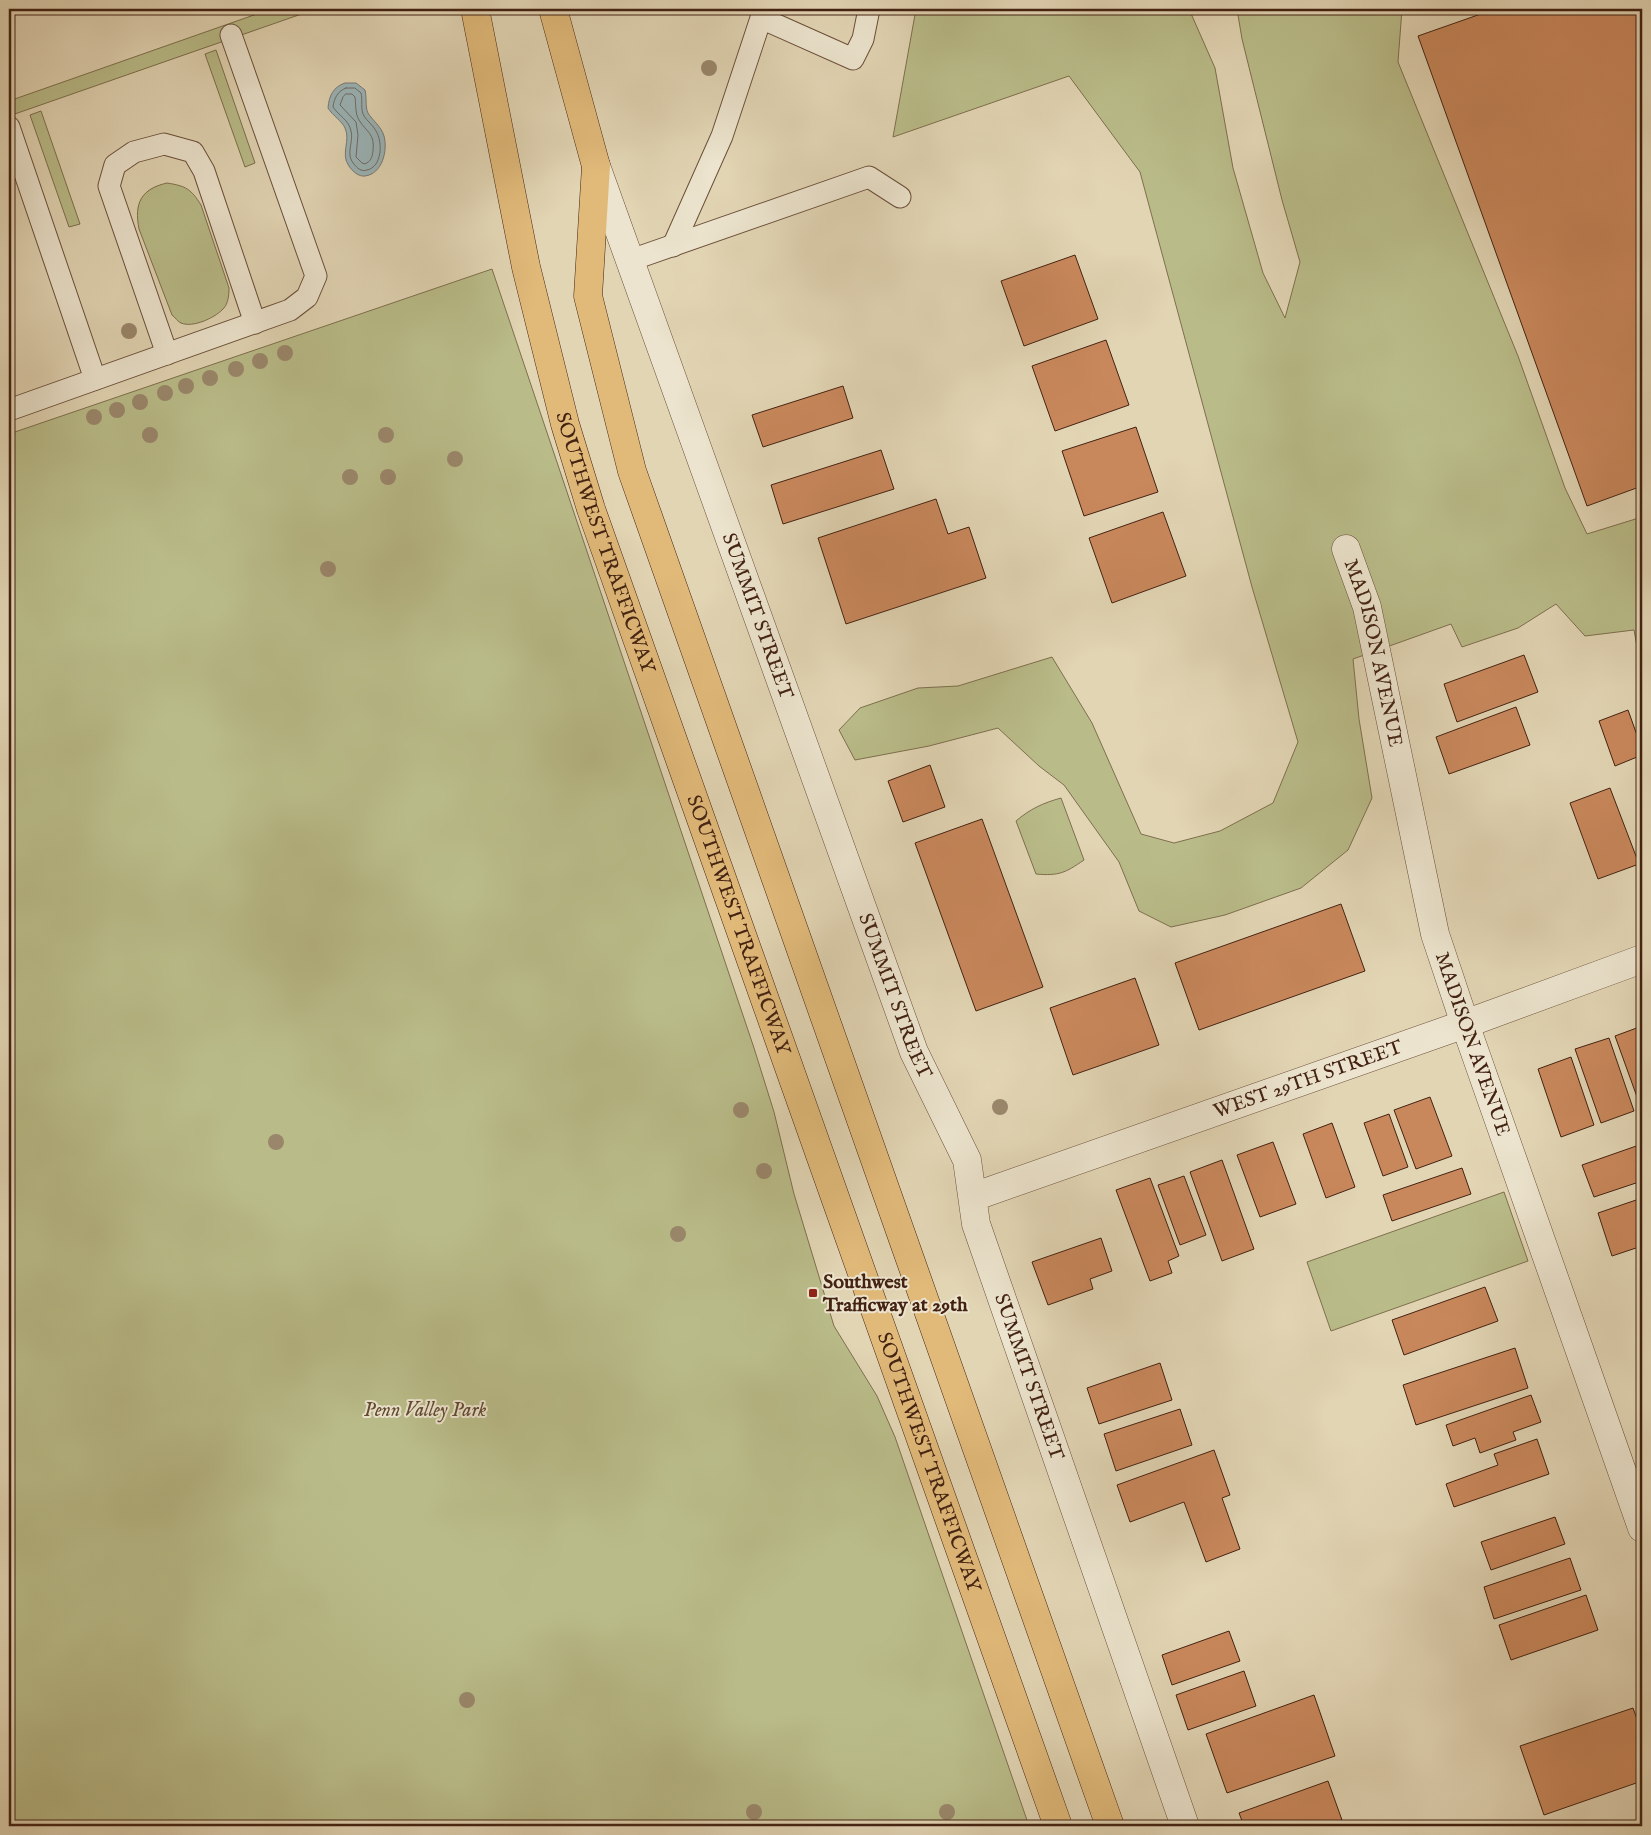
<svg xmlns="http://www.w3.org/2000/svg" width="1651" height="1835" font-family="'IM FELL English',serif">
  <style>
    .green { fill: #b9bc89; stroke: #7e6f4e }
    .water { fill: #9bb5b9; stroke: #787a76 }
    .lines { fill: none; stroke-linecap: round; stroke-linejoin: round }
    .shore { stroke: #6f6c66; stroke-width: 1 }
    .building { fill: #c9885c; stroke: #432212 }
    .lane-casing { stroke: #6b4f3a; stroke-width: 23 }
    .street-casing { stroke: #6b4f3a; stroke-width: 29 }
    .primary-casing { stroke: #432212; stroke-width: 29 }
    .lane { stroke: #ece4ce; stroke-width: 21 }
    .street { stroke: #ece4ce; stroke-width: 28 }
    .primary { stroke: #e1ba7a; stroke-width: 28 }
    .tree { fill: #9a876b }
    .poi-dot { fill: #8f2418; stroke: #ece4ce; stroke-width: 2 }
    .labels { text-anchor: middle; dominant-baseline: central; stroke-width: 4; stroke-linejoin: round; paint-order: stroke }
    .street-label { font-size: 20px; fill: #432212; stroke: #ece4ce }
    .poi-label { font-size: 20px; font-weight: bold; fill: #432212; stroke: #ece4ce; text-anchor: start }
    .park-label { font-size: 20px; font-style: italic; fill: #604830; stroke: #ece4ce }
  </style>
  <rect width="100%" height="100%" fill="#e2d5b4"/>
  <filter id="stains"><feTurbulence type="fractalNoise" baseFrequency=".004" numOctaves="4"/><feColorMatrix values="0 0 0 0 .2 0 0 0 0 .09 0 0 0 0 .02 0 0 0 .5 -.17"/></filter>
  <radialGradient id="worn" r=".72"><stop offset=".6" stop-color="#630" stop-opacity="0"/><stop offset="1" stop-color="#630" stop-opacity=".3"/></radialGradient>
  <g class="green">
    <path d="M271,9L313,10L9,116V101Z"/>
    <path d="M916,9H1189L1215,68L1233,168L1263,273L1285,318L1300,262L1282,200L1242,39L1237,9H1402L1398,62L1518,356L1565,488L1587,534L1642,517V674L1634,630L1585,636L1556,604L1518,628L1462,647L1451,624L1353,659L1359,719L1372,798L1348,850L1301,888L1225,915L1171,927L1139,911L1119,862L1064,785L1039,766L998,728L929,746L855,760L839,730L860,708L918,688L958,686L1052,657L1092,723L1141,834L1174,843L1220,831L1273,803L1298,742L1252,587L1140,172L1069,76L893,137Z"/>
    <path d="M216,50L255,163L245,167L205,54Z"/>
    <path d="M41,111L80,224L69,227L30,115Z"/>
    <path d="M167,183C186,186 191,189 201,205L229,288C229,296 228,305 222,310C214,318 193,328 181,323C178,322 175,317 172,315L139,229C134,203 141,189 167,183Z"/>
    <path d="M492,269L754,1048L774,1112L794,1194L834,1326L877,1396L895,1437L1029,1826H9V434Z"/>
    <path d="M1061,798L1084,860C1065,873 1059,876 1036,874L1016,821C1030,809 1043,803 1061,798Z"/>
    <path d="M1504,1192L1528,1261L1331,1331L1307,1262Z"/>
  </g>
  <path class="water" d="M345,83H356L365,90C367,98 365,107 368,113C373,121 381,126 384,136C388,151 382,174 365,176C359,177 352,171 349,166C340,154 351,141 345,128C342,121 333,116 328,108C329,96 333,87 345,83Z"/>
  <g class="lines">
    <g class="shore">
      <path d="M346,88H355L361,93C363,100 360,109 364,116C367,121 373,125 376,131C383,142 382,167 367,170C361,172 357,168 354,164C345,154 354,142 351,131C349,120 339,116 333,107C334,98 338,91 346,88Z"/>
      <path d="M346,94H352L355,97C356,104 355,114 359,120C367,133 375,133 373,151C372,158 371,161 365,164L362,163L356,157L358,135L356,122L340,105L343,97Z"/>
    </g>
  </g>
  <g class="building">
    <path d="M1495,9H1642V486L1587,506L1418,36Z"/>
    <path d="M1075,255L1098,319L1024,346L1001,281Z"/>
    <path d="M1106,340L1129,405L1055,431L1032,366Z"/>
    <path d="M843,386L853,418L763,447L752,415Z"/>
    <path d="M1136,427L1158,492L1084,516L1062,451Z"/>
    <path d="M881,450L894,489L783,524L771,485Z"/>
    <path d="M936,499L948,534L969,527L986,578L846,624L818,538Z"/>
    <path d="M1163,512L1186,576L1112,603L1089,538Z"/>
    <path d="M1524,655L1538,692L1457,722L1444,684Z"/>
    <path d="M1516,707L1530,745L1449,774L1436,737Z"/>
    <path d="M1628,710L1642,749V755L1615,766L1599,721Z"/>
    <path d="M930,765L945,807L903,822L888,781Z"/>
    <path d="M1610,788L1639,864L1598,879L1570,803Z"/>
    <path d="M982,819L1043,987L976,1011L915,843Z"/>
    <path d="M1341,904L1365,971L1199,1030L1175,963Z"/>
    <path d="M1135,978L1159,1045L1073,1075L1050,1008Z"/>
    <path d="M1642,1026V1108H1641L1615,1036Z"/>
    <path d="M1609,1038L1634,1111L1601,1123L1575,1049Z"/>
    <path d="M1571,1057L1594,1125L1561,1137L1538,1069Z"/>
    <path d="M1430,1097L1452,1156L1416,1169L1394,1110Z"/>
    <path d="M1389,1114L1408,1167L1383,1176L1364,1123Z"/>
    <path d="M1332,1123L1355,1187L1326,1198L1303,1134Z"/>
    <path d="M1273,1142L1296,1204L1260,1217L1237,1155Z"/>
    <path d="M1642,1144V1181L1594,1197L1582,1165Z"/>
    <path d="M1222,1160L1254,1249L1222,1261L1190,1172Z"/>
    <path d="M1462,1168L1471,1194L1392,1221L1383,1195Z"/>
    <path d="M1184,1176L1206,1235L1180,1245L1158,1185Z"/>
    <path d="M1150,1178L1179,1256L1168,1261L1172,1273L1150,1281L1116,1190Z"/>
    <path d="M1642,1198V1246L1612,1256L1598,1213Z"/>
    <path d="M1101,1238L1112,1271L1090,1279L1093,1289L1048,1305L1032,1262Z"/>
    <path d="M1485,1287L1498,1321L1404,1355L1392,1320Z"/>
    <path d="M1515,1348L1528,1388L1416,1425L1403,1385Z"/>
    <path d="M1160,1363L1172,1400L1099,1424L1087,1388Z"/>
    <path d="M1531,1395L1541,1422L1513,1432L1516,1440L1480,1453L1475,1438L1453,1446L1446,1425Z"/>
    <path d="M1180,1409L1192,1445L1116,1471L1104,1434Z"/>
    <path d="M1537,1439L1549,1474L1454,1507L1446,1484L1498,1465L1494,1454Z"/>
    <path d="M1214,1450L1230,1495L1222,1498L1240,1549L1206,1562L1184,1502L1130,1522L1117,1485Z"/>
    <path d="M1555,1517L1565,1544L1491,1570L1481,1542Z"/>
    <path d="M1570,1558L1581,1590L1494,1619L1484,1587Z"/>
    <path d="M1586,1595L1598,1630L1511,1660L1499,1625Z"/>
    <path d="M1229,1631L1240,1661L1172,1685L1162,1655Z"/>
    <path d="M1244,1671L1256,1706L1188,1730L1176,1695Z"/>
    <path d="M1314,1695L1335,1756L1227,1793L1206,1734Z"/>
    <path d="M1633,1708L1642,1733V1781L1544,1815L1520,1746Z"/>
    <path d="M1328,1781L1342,1820L1324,1826H1244L1239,1813Z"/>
  </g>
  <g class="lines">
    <g class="lane-casing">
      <g id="lane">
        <path d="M9,127L95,379"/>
        <path d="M673,246L722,136L761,18L853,59L863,39L869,9"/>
        <path d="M631,260L869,177L900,197"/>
        <path d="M167,354L109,186L115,165L134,152L164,144L193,152L204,171L255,323"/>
        <path d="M9,410L290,310L307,297L316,276L231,35"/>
      </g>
    </g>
    <g class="street-casing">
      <g id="street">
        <path id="s1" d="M596,166L914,1052L967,1160L976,1224L1185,1826"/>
        <path id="s2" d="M1346,549L1367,607L1435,934L1465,1024L1642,1528"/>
        <path id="s3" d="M973,1197L1465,1024L1642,959"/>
      </g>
    </g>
    <g class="primary-casing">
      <g id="primary">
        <path id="s4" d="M475,9L526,267L565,424L591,509L1058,1826"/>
        <path d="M553,9L596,166L588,296L632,471L1110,1826"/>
      </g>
    </g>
    <use href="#lane" class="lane"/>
    <use href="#street" class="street"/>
    <use href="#primary" class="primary"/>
  </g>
  <g class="tree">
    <circle cx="709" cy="68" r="8"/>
    <circle cx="129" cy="331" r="8"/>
    <circle cx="285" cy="353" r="8"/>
    <circle cx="260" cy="361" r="8"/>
    <circle cx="236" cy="369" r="8"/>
    <circle cx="210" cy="378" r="8"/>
    <circle cx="186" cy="386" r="8"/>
    <circle cx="165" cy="393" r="8"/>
    <circle cx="140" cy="402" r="8"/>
    <circle cx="117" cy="410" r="8"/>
    <circle cx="94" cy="417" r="8"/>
    <circle cx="150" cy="435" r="8"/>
    <circle cx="386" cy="435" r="8"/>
    <circle cx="455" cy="459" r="8"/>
    <circle cx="350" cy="477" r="8"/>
    <circle cx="388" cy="477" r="8"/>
    <circle cx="328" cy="569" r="8"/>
    <circle cx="1000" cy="1107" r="8"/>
    <circle cx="741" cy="1110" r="8"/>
    <circle cx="276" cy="1142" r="8"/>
    <circle cx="764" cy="1171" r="8"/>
    <circle cx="678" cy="1234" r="8"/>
    <circle cx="467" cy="1700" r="8"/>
    <circle cx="754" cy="1812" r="8"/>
    <circle cx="947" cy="1812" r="8"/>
  </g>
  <rect class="poi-dot" x="808" y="1288" width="10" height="10" rx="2.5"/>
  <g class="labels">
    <g class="street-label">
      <text stroke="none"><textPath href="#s4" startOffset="550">SOUTHWEST TRAFFICWAY</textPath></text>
      <text stroke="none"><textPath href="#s1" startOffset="478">SUMMIT STREET</textPath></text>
      <text stroke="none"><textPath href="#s2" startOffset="108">MADISON AVENUE</textPath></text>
      <text stroke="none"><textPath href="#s4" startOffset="955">SOUTHWEST TRAFFICWAY</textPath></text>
      <text stroke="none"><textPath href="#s1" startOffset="882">SUMMIT STREET</textPath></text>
      <text stroke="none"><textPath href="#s2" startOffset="512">MADISON AVENUE</textPath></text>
      <text stroke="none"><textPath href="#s3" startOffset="355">WEST 29TH STREET</textPath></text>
      <text stroke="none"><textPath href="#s1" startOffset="1288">SUMMIT STREET</textPath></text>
      <text stroke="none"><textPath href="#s4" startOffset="1525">SOUTHWEST TRAFFICWAY</textPath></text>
    </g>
    <g class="poi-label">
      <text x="823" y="1282">Southwest<tspan x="823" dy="23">Trafficway at 29th</tspan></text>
    </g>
    <g class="park-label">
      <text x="425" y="1410">Penn Valley Park</text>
    </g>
  </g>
  <rect width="1651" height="1835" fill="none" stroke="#e2d5b4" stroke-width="30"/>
  <rect x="10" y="10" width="1631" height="1815" fill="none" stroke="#432212" stroke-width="2.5"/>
  <rect x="15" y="15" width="1621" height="1805" fill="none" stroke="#432212"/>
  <rect width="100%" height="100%" filter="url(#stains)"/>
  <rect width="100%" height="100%" fill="url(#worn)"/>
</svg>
